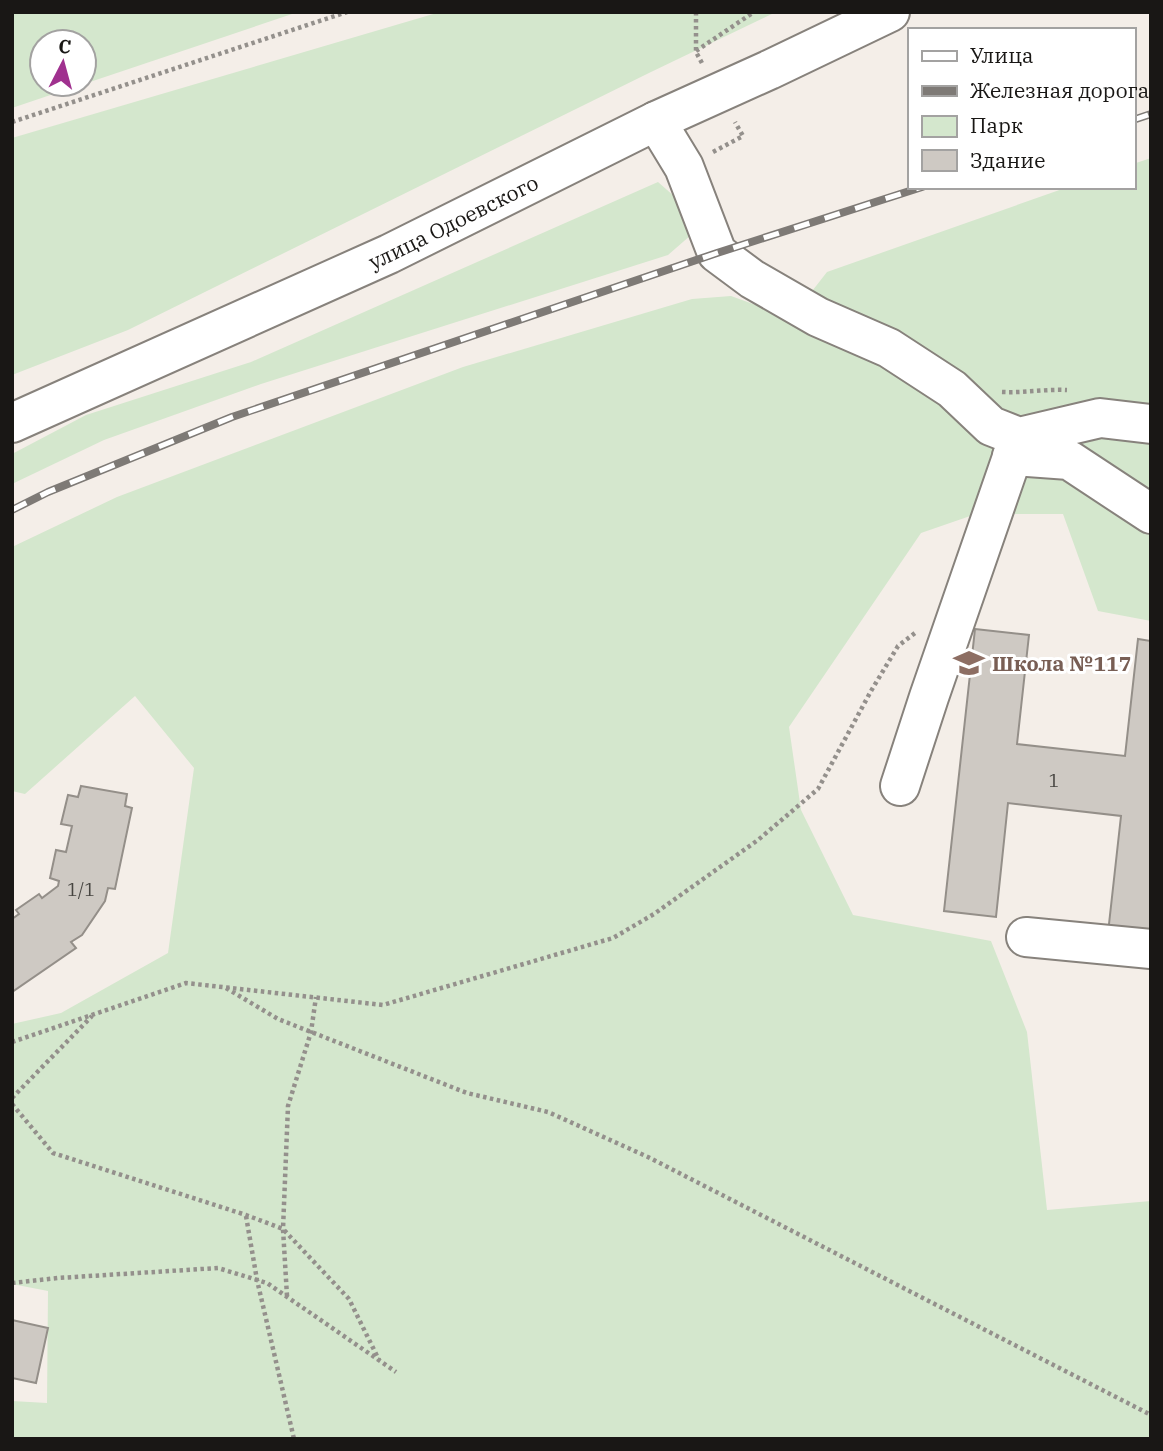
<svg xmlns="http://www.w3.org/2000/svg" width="1163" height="1451" font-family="'IBM Plex Serif',serif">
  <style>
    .green { fill: #d4e7cd }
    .building { fill: #cec9c3; stroke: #948f89; stroke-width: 2 }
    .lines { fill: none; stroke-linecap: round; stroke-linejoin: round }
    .minor-casing { stroke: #87827c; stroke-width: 42 }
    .path { stroke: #94908c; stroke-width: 4.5; stroke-dasharray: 3.5 3.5; stroke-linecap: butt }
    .minor { stroke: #fff; stroke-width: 38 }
    .rail-casing { stroke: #7e7a76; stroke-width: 8 }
    .rail { stroke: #fff; stroke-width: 5; stroke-dasharray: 16; stroke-linecap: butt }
    .labels { text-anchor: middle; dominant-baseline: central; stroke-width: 6; stroke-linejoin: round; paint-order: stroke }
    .number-label { font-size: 18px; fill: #464440 }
    .street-label { font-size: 21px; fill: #191715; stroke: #fff }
    .education-label { font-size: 21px; font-weight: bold; fill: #785e54; stroke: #fff; text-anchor: start }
  </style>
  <rect width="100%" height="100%" fill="#f4eee8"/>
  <g class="green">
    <path d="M12,12H298L84,84V42H42V84H83L12,108Z"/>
    <path d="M440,12H776L651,72L128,330L12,375V138Z"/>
    <path d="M1151,158V621L1098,611L1063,514H976L921,533L789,727L801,810L853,915L991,941L1027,1032L1047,1210L1151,1201V1439H12V1401L47,1403L48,1291L12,1284V1024L61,1013L168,953L194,768L135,696L25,794L12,791V547L117,497L463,367L692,299L731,296L791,318L827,272L1068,187H1133V164Z"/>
    <path d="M658,182L691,211V235L668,255L261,384L104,440L12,484V454L86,415L251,362Z"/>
  </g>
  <g class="building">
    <path d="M975,629L1029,635L1017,744L1125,756L1138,639L1151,641V937L1108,933L1121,816L1008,803L996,917L944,911Z"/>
    <path d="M81,786L127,794L125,806L132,808L115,889L108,888L105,901L82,935L71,942L76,948L12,992V919L19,914L16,910L39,894L42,898L58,886L59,881L50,878L56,850L66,852L72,826L61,824L68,795L78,797Z"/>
    <path d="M12,1320L48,1328L36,1383L12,1378Z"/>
  </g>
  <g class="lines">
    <g class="minor-casing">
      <g id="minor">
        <path d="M656,121L684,167L717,253L752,279L818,317L889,348L952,389L991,426L1019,437L1100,418L1151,424"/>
        <path id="s1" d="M12,423L389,254L656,121L769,70L890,12"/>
        <path d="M1012,456L1069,460L1151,514"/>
        <path d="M900,786L929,697L1019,437"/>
        <path d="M1026,937L1151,949"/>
      </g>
    </g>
    <g class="path">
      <path d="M696,12V52L703,65"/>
      <path d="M696,51L754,12"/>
      <path d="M12,122L347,12"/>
      <path d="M713,152L743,136L735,122"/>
      <path d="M1002,392C1024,393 1045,389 1067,390"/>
      <path d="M226,988L278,1019L467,1093L548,1112L648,1157L1151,1415"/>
      <path d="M12,1042L186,983L383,1005L613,938L654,914L758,840L818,789L871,691L898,646L915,633"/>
      <path d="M12,1098L92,1016"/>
      <path d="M12,1104L53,1153L246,1215L283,1229L349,1299L379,1360"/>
      <path d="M246,1216L257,1280L294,1439"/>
      <path d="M12,1283L58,1278L218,1268L267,1283L396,1372"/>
      <path d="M287,1296L283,1229L288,1106L311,1032L316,997"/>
    </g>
    <use href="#minor" class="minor"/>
    <g class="rail-casing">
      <g id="rail">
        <path d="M1133,120L1151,114"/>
        <path d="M12,510L48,492L232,417L717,253L922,187"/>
      </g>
    </g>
    <use href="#rail" class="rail"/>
  </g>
  <defs>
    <g id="school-bare" transform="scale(2.415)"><path d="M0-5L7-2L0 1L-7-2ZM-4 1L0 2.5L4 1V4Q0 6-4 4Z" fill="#8d6e63" stroke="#fff" stroke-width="2.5" paint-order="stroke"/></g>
  </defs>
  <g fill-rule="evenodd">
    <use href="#school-bare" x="969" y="663"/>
  </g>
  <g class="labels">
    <g class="number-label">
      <text x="1054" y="780">1</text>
      <text x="81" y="889">1/1</text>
    </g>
    <g class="street-label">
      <text stroke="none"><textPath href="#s1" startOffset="485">улица Одоевского</textPath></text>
    </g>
    <g class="education-label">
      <text x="992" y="663">Школа №117</text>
    </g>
  </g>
  <rect width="1163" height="1451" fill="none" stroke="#191715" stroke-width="28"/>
  <rect x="908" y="28" width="228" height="161" fill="#ffffff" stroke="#a3a2a1" stroke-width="2"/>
  <rect x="922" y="51" width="35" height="10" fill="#ffffff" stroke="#a3a2a1" stroke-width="2"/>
  <text x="970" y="63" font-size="21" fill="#191715">Улица</text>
  <rect x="922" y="86" width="35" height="10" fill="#7e7a76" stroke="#a3a2a1" stroke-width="2"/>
  <text x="970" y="98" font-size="21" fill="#191715">Железная дорога</text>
  <rect x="922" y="116" width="35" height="21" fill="#d4e7cd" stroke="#a3a2a1" stroke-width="2"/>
  <text x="970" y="133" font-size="21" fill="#191715">Парк</text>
  <rect x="922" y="150" width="35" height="21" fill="#cec9c3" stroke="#a3a2a1" stroke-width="2"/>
  <text x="970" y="168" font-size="21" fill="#191715">Здание</text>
  <g transform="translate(63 63) rotate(6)"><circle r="33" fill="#ffffff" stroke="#a3a2a1" stroke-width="2"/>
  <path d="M0-5L12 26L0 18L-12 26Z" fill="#a0318f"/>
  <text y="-10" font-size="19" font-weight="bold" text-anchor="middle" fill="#191715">С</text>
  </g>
</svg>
